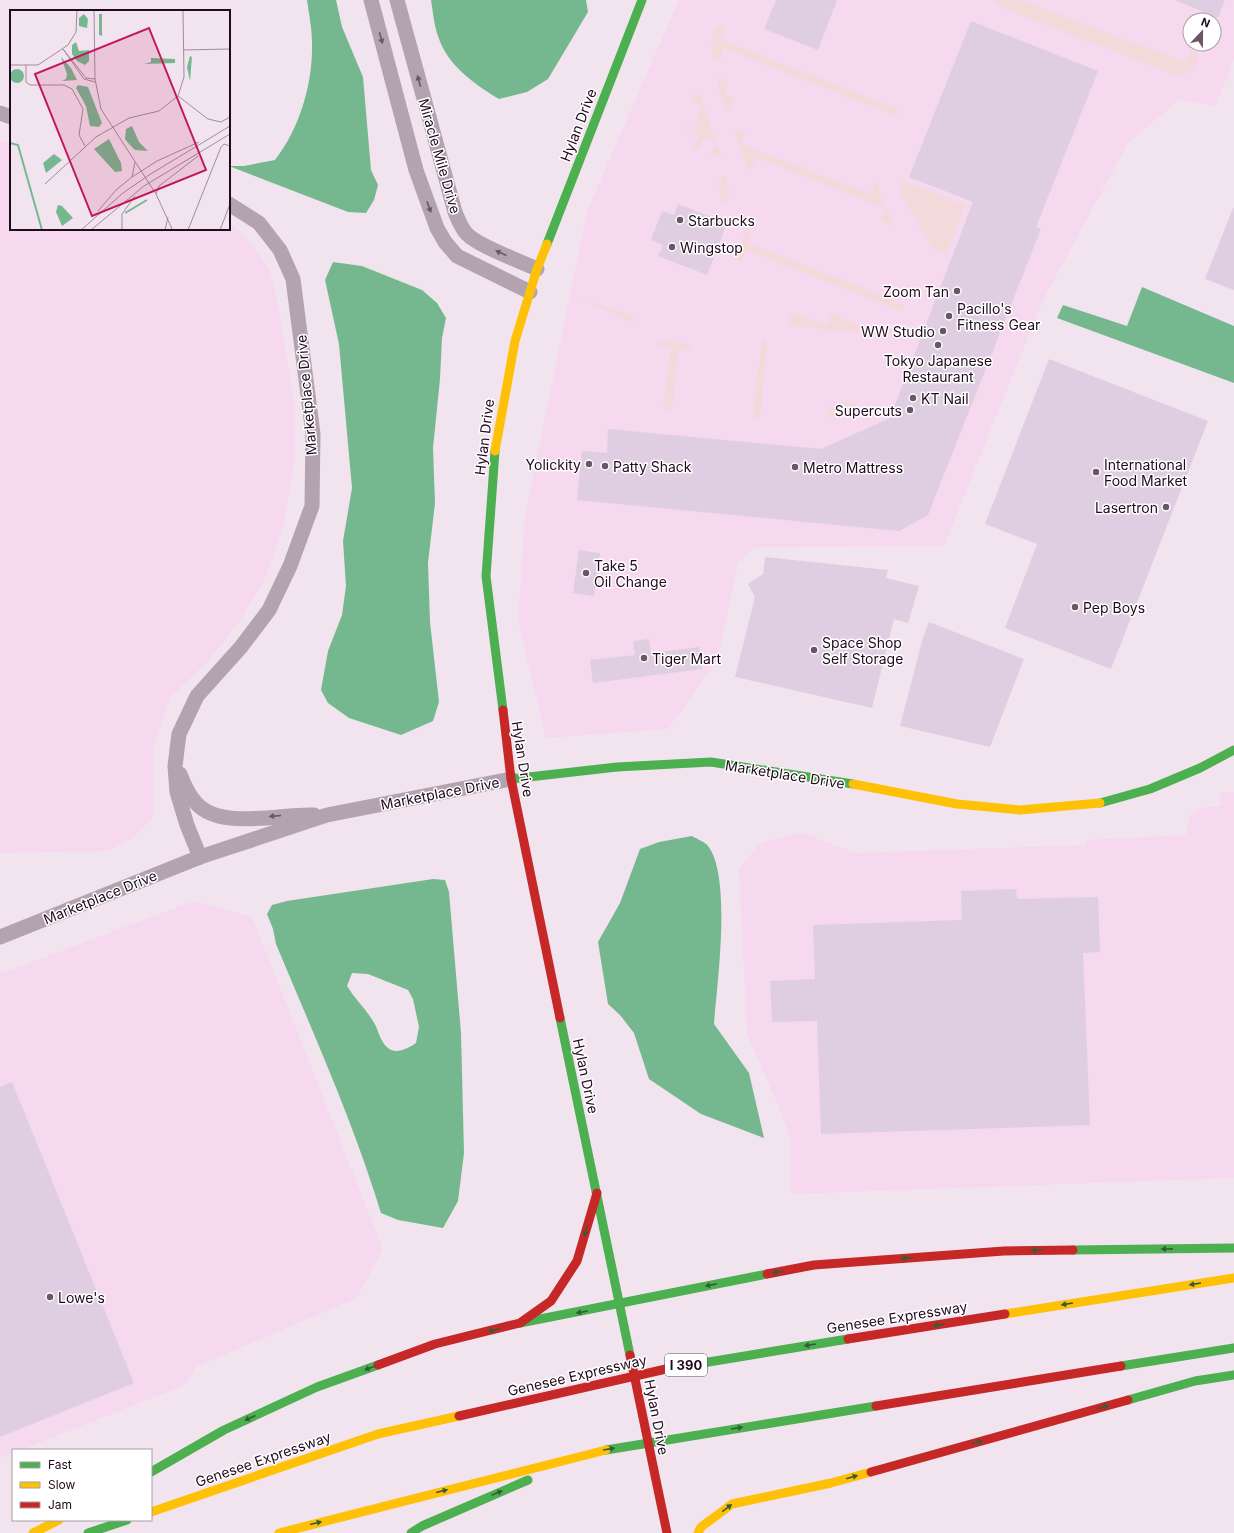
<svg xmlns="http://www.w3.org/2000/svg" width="1234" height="1533" font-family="Inter,sans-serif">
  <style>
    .built { fill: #f6d8ef; fill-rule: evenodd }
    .green { fill: #f3d9d9 }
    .water { fill: #75b890; fill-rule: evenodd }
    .building { fill: #dfcee2 }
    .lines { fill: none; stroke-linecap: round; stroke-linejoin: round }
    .street { stroke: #b3a2af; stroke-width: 15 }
    .fast { stroke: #4caf50; stroke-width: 9 }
    .slow { stroke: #ffc107; stroke-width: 9 }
    .jam { stroke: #c62828; stroke-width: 9 }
    .oneway { fill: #6a5666 }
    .oneway2 { fill: #365c36 }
    .poi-dot { fill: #6a5666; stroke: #fff; stroke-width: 1.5 }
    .labels { text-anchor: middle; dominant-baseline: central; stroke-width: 3; stroke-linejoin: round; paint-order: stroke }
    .shield { fill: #fff; stroke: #645461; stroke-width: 1 }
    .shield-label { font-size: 13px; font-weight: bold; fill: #210a1d }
    .street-label { font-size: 14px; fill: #210a1d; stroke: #fff }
    .poi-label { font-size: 14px; fill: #210a1d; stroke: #fff; text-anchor: start }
    .inset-river { fill: none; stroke: #75b890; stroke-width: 2 }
    .inset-road { fill: none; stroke: #9e8d9a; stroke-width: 1 }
    .view { fill: #c2185b; fill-opacity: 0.15; stroke: #c2185b; stroke-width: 2 }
    .inset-edge { fill: none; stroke: #210a1d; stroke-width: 2 }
  </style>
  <rect width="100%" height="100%" fill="#f2e4ee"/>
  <g class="built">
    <path d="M679,0H1234V58L1216,106L1179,100L1128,143L1043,300L944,546L754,547L738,563L717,661L668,729L546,738L518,621L525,516L587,211ZM1190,20H1214V44H1190Z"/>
    <path d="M0,140L11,144V229H229V224L235,227L255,247L269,269L279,308L295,411V457L284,524L264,581L241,619L209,660L171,697L153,749V817L133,838L107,851L0,853Z"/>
    <path d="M1234,792V1178L791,1194L790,1137L775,1098L747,1034L739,870L758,845L773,839L801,833L857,853L1085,845L1087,840L1186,835L1190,815L1201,808L1221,806L1220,793Z"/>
    <path d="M194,901L252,917L383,1249L357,1298L195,1367L187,1384L21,1450H13V1453L0,1458V974Z"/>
  </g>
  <g class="green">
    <path d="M993,0H1021L1185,62L1191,52L1197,55L1198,59C1193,72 1186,75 1172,74L1003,8Z"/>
    <path d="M721,25L725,27L721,40L897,109L899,114L896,116L724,48L719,61H716C709,54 712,33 717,26Z"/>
    <path d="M719,77L728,81L724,94L735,98L729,111L726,109L717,81Z"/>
    <path d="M694,93L697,92L699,94L721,155L720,157L711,154L716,142L703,137L699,148L696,150L693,148L699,135L682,128V127L694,131L702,106L692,102Z"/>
    <path d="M738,129L745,133L741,144L869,194L874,183L877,182L882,201L894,224L892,225L881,220L885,208L756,157L751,170H748L735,131Z"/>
    <path d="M723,176L727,177C728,185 731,197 726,204L719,201L723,189L717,187Z"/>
    <path d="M900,180L965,205L946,253L932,248L902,194Z"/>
    <path d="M746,229H750L748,243L901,303L904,308L901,311L898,310L746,250L742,261L739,262L737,258Z"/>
    <path d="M566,292L634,317L636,320L632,322Z"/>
    <path d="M792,312L827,326L832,314L879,333L877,334L791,326L788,322Z"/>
    <path d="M762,340L767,342L760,416L755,420L753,414Z"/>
    <path d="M659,342L688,344L691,346L690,349H678L672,407L668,410H665L663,406L671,348L659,346L657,344Z"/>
    <path d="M843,402L856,404L857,406L828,418L829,407L842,408Z"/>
  </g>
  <g class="water">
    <path d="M307,0H336L342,27L363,77L371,170L378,185L374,200L366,213L348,212L229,166H244L275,160C300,128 313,83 312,43C312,29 309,14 307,0Z"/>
    <path d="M431,0H586L588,12L548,79L527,92L499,99C474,84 447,65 438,36C434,25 433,12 431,0Z"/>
    <path d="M333,262L362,266L422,290L437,303L446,318L442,338L440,379L433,448L435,503L428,563L430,622L439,702L433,721L401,735L349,718L328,703L321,690L328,651L342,615L346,586L343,541L352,488L339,344L325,280Z"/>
    <path d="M1142,287L1234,326V383L1057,318L1063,305L1127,326Z"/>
    <path d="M692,836C697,839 705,842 708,846C732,877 717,984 714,1024L749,1073L764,1138L701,1114L649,1079L634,1033L620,1015L608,1004L598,942L620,903L640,849L659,842Z"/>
    <path d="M433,879L445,880L449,892L461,1033L464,1153L458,1201L443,1228L398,1220L381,1213C353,1121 313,1033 276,944L273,929L267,914L272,905L287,901ZM352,973L368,974L408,990L413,999L419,1027L416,1043C409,1048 396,1055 388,1048C380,1042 378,1028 373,1021C365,1008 355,999 347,986Z"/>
  </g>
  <g class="building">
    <path d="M776,0H837L818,50L764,29Z"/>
    <path d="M1175,0H1225L1218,18Z"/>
    <path d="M971,21L1098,71L1036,227L1041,229L928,515L899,531L577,500L582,451L607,453L608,429L821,449L890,418L973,202L909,177Z"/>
    <path d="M678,204L727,223L707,275L658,256L663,245L651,240L662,211L674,215Z"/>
    <path d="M1233,208H1234V290L1205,279Z"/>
    <path d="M1049,359L1208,421L1111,669L1005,628L1037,544L985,524Z"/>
    <path d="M579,550L600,553L594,596L573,593Z"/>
    <path d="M765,557L888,570L886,578L919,586L908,623L894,619L872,708L735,677L755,597L748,584L763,574Z"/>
    <path d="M929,622L1024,659L990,747L900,726L923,637Z"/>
    <path d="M649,639L651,653L699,647L702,669L593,683L590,660L635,655L633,641Z"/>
    <path d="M1016,889L1017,899L1098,897L1100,952L1083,953L1090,1125L821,1134L817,1021L772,1022L770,981L815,979L813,925L962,920L961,891Z"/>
    <path d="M12,1082L134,1383L0,1437V1087Z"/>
  </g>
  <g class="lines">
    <g class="street">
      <path d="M371,0L416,170L437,228L445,242L457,256L530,292"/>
      <path d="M397,0L455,212C458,219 461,228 467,234C478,246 520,261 537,269"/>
      <path d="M0,113L11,117"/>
      <path d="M180,774C184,785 189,795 196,803C221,831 282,813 314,815"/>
      <path d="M200,857L187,825L177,792L175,766L179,734L197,696L241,647L269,610L290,566L312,506L313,434L293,279L280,250L259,223L229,204"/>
      <path d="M0,937L200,857L327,815L511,779"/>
    </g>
    <g class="fast">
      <path d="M547,244L642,0"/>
      <path d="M495,451L486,576L503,710"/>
      <path d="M511,779L617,767L711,762L853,784"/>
      <path d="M1100,803L1150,789L1200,768L1234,750"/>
      <path d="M560,1018L630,1355"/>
      <path d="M1073,1250L1234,1248"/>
      <path d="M520,1323L767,1274"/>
      <path d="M1121,1366L1234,1348"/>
      <path d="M666,1369L848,1339"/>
      <path d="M1128,1400L1195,1381L1234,1375"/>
      <path d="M606,1450L876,1406"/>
      <path d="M151,1472L224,1430L317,1387L378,1365"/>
      <path d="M88,1533L127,1520"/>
      <path d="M411,1533L422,1526L528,1480"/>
    </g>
    <g class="slow">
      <path d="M495,451L515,341L537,269L547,244"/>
      <path d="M853,784L957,804L1020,810L1100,803"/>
      <path d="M1005,1314L1234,1278"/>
      <path d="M151,1512L378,1434L459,1416"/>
      <path d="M33,1533L59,1520"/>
      <path d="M279,1533L606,1450"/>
      <path d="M698,1533L701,1527L732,1504L831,1483L871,1472"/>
    </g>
    <g class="jam">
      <path d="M503,710L511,779L560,1018"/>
      <path d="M767,1274L814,1265L1004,1251L1073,1250"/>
      <path d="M848,1339L1005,1314"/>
      <path d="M630,1355L667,1533"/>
      <path d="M378,1365L435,1344L520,1323L551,1301L577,1261L597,1193"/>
      <path d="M876,1406L1121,1366"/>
      <path d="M459,1416L666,1369"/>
      <path d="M871,1472L1128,1400"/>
    </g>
  </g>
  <defs><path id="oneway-solid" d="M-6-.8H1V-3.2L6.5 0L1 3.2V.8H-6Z"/></defs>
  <g class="oneway">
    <use href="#oneway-solid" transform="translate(381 38) rotate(75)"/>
    <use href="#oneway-solid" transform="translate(419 81) rotate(-105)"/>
    <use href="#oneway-solid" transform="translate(429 207) rotate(70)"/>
    <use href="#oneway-solid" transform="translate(501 253) rotate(-156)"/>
    <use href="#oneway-solid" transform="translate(275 816) rotate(175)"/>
  </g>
  <g class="oneway2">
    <use href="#oneway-solid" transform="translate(586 1231) rotate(106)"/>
    <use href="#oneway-solid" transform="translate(1167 1249) rotate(179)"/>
    <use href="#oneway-solid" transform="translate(1037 1250) rotate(179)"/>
    <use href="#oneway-solid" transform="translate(907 1258) rotate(176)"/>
    <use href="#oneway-solid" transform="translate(778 1272) rotate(170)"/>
    <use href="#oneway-solid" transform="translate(1195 1284) rotate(171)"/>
    <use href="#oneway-solid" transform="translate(711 1285) rotate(168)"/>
    <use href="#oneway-solid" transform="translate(1067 1304) rotate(171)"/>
    <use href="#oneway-solid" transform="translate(582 1312) rotate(170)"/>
    <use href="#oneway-solid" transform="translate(939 1325) rotate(171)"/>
    <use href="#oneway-solid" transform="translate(494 1330) rotate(166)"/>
    <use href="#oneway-solid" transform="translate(810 1345) rotate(171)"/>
    <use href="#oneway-solid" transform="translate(370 1368) rotate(160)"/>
    <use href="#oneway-solid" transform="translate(1103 1407) rotate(-16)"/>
    <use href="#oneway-solid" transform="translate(250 1418) rotate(155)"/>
    <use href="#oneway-solid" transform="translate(737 1428) rotate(-9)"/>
    <use href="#oneway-solid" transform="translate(977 1442) rotate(-16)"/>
    <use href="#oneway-solid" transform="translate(609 1449) rotate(-9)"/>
    <use href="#oneway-solid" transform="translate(852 1477) rotate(-16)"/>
    <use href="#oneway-solid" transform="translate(442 1491) rotate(-14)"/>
    <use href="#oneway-solid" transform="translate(497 1493) rotate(-23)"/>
    <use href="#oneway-solid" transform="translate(727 1508) rotate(-37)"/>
    <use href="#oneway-solid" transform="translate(316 1523) rotate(-14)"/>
  </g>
  <g class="poi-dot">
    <circle cx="680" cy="220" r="4"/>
    <circle cx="672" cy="247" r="4"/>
    <circle cx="957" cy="291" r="4"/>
    <circle cx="949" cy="316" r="4"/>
    <circle cx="943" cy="331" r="4"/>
    <circle cx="938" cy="345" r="4"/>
    <circle cx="913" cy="398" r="4"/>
    <circle cx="910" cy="410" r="4"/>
    <circle cx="589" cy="464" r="4"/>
    <circle cx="605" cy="466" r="4"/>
    <circle cx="795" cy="467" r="4"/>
    <circle cx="1096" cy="472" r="4"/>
    <circle cx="1166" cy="507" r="4"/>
    <circle cx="586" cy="573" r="4"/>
    <circle cx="1075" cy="607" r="4"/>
    <circle cx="814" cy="650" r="4"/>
    <circle cx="644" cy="658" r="4"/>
    <circle cx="50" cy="1297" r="4"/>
  </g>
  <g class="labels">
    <rect class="shield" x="665" y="1354" width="42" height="22" rx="3"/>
    <g class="shield-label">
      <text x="686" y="1365">I 390</text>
    </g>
    <g class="street-label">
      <text transform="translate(578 125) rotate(-69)">Hylan Drive</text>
      <text transform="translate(440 156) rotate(74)">Miracle Mile Drive</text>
      <text transform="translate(306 395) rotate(-95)">Marketplace Drive</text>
      <text transform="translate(484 437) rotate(-83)">Hylan Drive</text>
      <text transform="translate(523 759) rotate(81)">Hylan Drive</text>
      <text transform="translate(785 774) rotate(9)">Marketplace Drive</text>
      <text transform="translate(440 793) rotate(-11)">Marketplace Drive</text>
      <text transform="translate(100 897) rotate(-22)">Marketplace Drive</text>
      <text transform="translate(586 1076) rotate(78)">Hylan Drive</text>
      <text transform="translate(897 1317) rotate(-9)">Genesee Expressway</text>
      <text transform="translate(577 1375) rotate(-13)">Genesee Expressway</text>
      <text transform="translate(657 1417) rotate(79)">Hylan Drive</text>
      <text transform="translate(263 1459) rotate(-19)">Genesee Expressway</text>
    </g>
    <g class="poi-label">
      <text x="688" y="220">Starbucks</text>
      <text x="680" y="247">Wingstop</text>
      <text x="949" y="291" text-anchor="end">Zoom Tan</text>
      <text x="957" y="308">Pacillo's<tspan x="957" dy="16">Fitness Gear</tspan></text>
      <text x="935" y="331" text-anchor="end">WW Studio</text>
      <text x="938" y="360" text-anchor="middle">Tokyo Japanese<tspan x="938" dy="16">Restaurant</tspan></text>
      <text x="921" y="398">KT Nail</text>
      <text x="902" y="410" text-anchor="end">Supercuts</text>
      <text x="581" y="464" text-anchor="end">Yolickity</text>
      <text x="1104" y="464">International<tspan x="1104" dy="16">Food Market</tspan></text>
      <text x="613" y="466">Patty Shack</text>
      <text x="803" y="467">Metro Mattress</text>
      <text x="1158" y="507" text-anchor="end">Lasertron</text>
      <text x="594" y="565">Take 5<tspan x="594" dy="16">Oil Change</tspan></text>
      <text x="1083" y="607">Pep Boys</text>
      <text x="822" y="642">Space Shop<tspan x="822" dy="16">Self Storage</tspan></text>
      <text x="652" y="658">Tiger Mart</text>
      <text x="58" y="1297">Lowe's</text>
    </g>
  </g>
  <g transform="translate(10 10)">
    <rect width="220" height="220" fill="#f2e4ee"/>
    <path d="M74,4L78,9L77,18L69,16V8ZM89,4H92V26L89,25ZM66,32L69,41L79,40V51L75,55L67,51L62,44V35ZM180,46L182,47L180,71L177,57ZM51,47L61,58L67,70L52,71L56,69L57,64ZM141,48L165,49V53L134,54L141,52ZM0 66a7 7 0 1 1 14 0a7 7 0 1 1-14 0ZM68,75L78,77L92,113L89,117L80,116L76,96L66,78ZM122,116L129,132L138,141L125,140L119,134L115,129L116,119ZM99,129L111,153L112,161L105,162L84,139ZM44,144L52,150L36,163L33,153ZM48,195L52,196L63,208L52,216L46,202Z" fill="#75b890"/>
    <path class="inset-river" d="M0,133L8,135L32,220M115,203L137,190"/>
    <path class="inset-road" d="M84,0L85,69L91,99L146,184L162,219M53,39L74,69L85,72M53,39L76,68L85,69M173,40L220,39M0,55H28L58,35L66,22L67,0M16,55V72L20,75H54L62,79L73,99L69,125L75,136M168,86L198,109L211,112L220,107M122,167L147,151L189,132M35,174L86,127L119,108L149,101L168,86L174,67L173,0M146,184L149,176L188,146M88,201L106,180L122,167L125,152M71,220L113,183L139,165L220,116M81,220L134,176L220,124M112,220V204L125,186M155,220L158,207M178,220L211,137L214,134L220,136M210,220L220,194"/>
    <path class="view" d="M139,18L196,160L82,206L25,64Z"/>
    <rect width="220" height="220" class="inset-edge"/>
  </g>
  <rect x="12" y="1449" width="140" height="72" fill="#ffffff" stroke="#a69da5"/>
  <rect x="20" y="1462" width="20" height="6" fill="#4caf50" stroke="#a69da5"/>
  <text x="48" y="1469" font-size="12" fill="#210a1d">Fast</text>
  <rect x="20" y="1482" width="20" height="6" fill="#ffc107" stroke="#a69da5"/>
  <text x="48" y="1489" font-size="12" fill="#210a1d">Slow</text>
  <rect x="20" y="1502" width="20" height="6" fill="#c62828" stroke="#a69da5"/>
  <text x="48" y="1509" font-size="12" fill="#210a1d">Jam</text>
  <g transform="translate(1202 32) rotate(22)"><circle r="19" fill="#ffffff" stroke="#a69da5"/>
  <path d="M0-3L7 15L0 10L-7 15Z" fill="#6a5666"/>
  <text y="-6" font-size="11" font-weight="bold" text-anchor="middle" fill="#210a1d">N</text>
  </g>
</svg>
